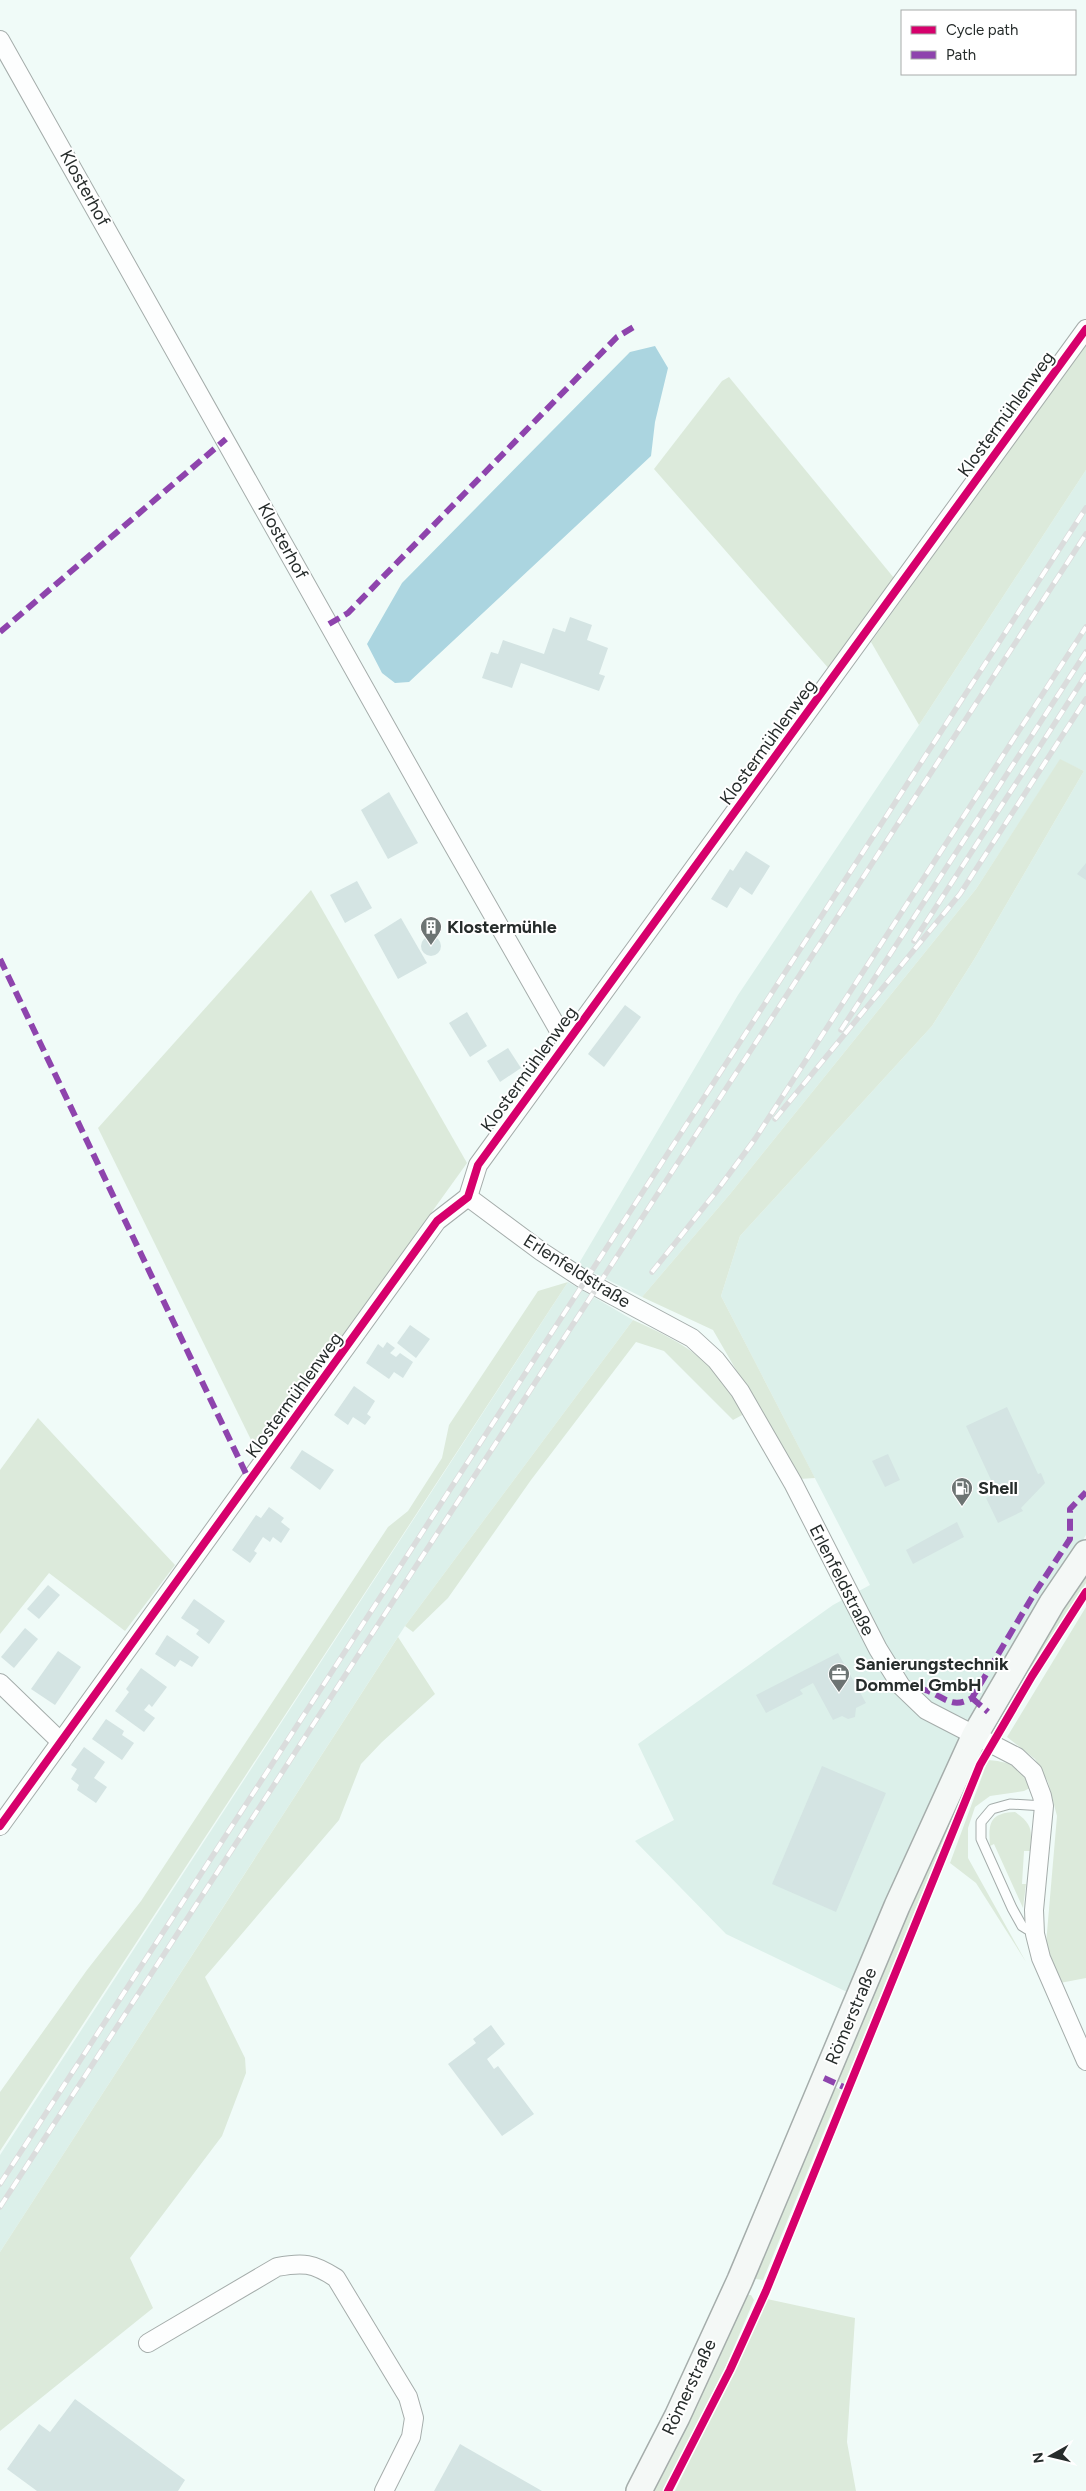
<svg xmlns="http://www.w3.org/2000/svg" width="1086" height="2491" font-family="Figtree,sans-serif">
  <style>
    .built { fill: #dcf0ea }
    .green { fill: #dceadb }
    .water { fill: #abd5e0 }
    .building { fill: #d4e4e3 }
    .lines { fill: none; stroke-linecap: round; stroke-linejoin: round }
    .lane-casing { stroke: #a5adab; stroke-width: 11 }
    .street-casing { stroke: #a5adab; stroke-width: 20 }
    .secondary-casing { stroke: #a5adab; stroke-width: 28 }
    .lane { stroke: #fdfefe; stroke-width: 9 }
    .street { stroke: #fdfefe; stroke-width: 18 }
    .secondary { stroke: #f4f8f6; stroke-width: 25 }
    .rail-casing { stroke: #dadcdc; stroke-width: 5.5 }
    .rail { stroke: #fff; stroke-width: 4; stroke-dasharray: 11; stroke-linecap: butt }
    .quiet { stroke: #8e44ad; stroke-width: 6; stroke-dasharray: 12 6; stroke-linecap: butt }
    .cycleway-casing { stroke: #fff; stroke-width: 11 }
    .cycleway { stroke: #d6006c; stroke-width: 8 }
    .labels { text-anchor: middle; dominant-baseline: central; stroke-width: 4; stroke-linejoin: round; paint-order: stroke }
    .street-label { font-size: 18px; fill: #262c2b; stroke: #fff }
    .poi-label { font-size: 18px; font-weight: bold; fill: #262c2b; stroke: #fff; text-anchor: start }
  </style>
  <rect width="100%" height="100%" fill="#f0fbf8"/>
  <g class="built">
    <path d="M1086,470V1535L971,1718L847,1992L726,1934L635,1841L674,1820L638,1744L833,1605L870,1585L721,1296L740,1236L932,1026L975,958L1084,771L1060,760L976,889L730,1194L642,1297L578,1265L738,995L919,725Z"/>
    <path d="M568,1282L633,1320L405,1626L0,2252V2155Z"/>
  </g>
  <g class="green">
    <path d="M1086,342V470L919,725L871,642Z"/>
    <path d="M729,377L894,578L830,670L654,469L722,381Z"/>
    <path d="M1060,759L1084,771L975,958L932,1026L740,1236L721,1296L815,1478L799,1479L713,1330L642,1297L730,1194L976,889Z"/>
    <path d="M311,890L467,1163L258,1454L98,1128Z"/>
    <path d="M568,1282L0,2151V2092L87,1970L141,1901L388,1527L408,1511L442,1458L449,1425L538,1291Z"/>
    <path d="M633,1320C688,1345 714,1360 744,1414L733,1420L664,1351L636,1342L531,1480L448,1598L413,1632L405,1626Z"/>
    <path d="M38,1418L175,1565L125,1631L49,1573L0,1634V1470Z"/>
    <path d="M1086,1571V1583L1046,1644L1008,1712L1002,1715L1005,1703Z"/>
    <path d="M1086,1607V1978L1060,1983L1046,1944L1057,1816L1048,1782L1035,1759L1007,1737Z"/>
    <path d="M398,1637L435,1694L382,1742L361,1764L339,1820L205,1977L245,2058L246,2073L222,2136L130,2258L153,2308L0,2431V2252Z"/>
    <path d="M988,1760C1011,1762 1020,1766 1030,1788L1024,1791L990,1796L975,1807L968,1828V1858L1026,1962L976,1883L950,1863Z"/>
    <path d="M970,1775L844,2084L835,2080L923,1872Z"/>
    <path d="M1015,1812C1033,1824 1032,1831 1030,1851H1024L1022,1884H1026L1023,1908L994,1844L990,1846C988,1823 990,1813 1015,1812Z"/>
    <path d="M833,2086L841,2090L763,2280L756,2279L754,2272Z"/>
    <path d="M743,2295H751L754,2300L725,2368L663,2491H650Z"/>
    <path d="M767,2299L855,2318L847,2442L856,2491H675Z"/>
  </g>
  <path class="water" d="M655,346L668,368L655,422L651,456L409,682L395,683L382,673L367,644L402,583L630,352Z"/>
  <g class="building">
    <path d="M570,617L592,625L587,640L608,648L599,674L605,676L599,691L521,663L512,688L482,678L491,652L498,654L503,640L544,654L553,628L565,632Z"/>
    <path d="M389,792L418,843L388,859L361,810Z"/>
    <path d="M746,851L770,866L752,895L740,887L727,908L711,899L730,869L733,871Z"/>
    <path d="M1086,863V880L1077,874Z"/>
    <path d="M357,881L372,908L345,923L330,895Z"/>
    <path d="M401,918L427,963L398,979L374,935Z"/>
    <circle cx="431" cy="946" r="10"/>
    <path d="M625,1005L641,1017L604,1067L588,1054Z"/>
    <path d="M467,1012L487,1046L470,1057L449,1023Z"/>
    <path d="M508,1048L521,1068L500,1082L487,1061Z"/>
    <path d="M410,1325L430,1339L416,1358L397,1343Z"/>
    <path d="M387,1342L395,1348L390,1353L396,1357L400,1353L413,1362L403,1378L394,1372L389,1379L366,1363L378,1344L383,1348Z"/>
    <path d="M354,1386L375,1401L367,1414L371,1417L365,1425L353,1417L348,1425L334,1415Z"/>
    <path d="M1007,1407L1038,1474L1041,1473L1045,1483L1021,1508L1023,1511L998,1523L986,1498L997,1493L966,1426Z"/>
    <path d="M302,1450L334,1470L320,1490L290,1468Z"/>
    <path d="M888,1454L900,1480L885,1487L872,1461Z"/>
    <path d="M269,1507L284,1518L281,1522L290,1529L281,1543L273,1537L270,1542L263,1537L254,1551L257,1553L250,1563L232,1550L256,1515L261,1518Z"/>
    <path d="M957,1522L964,1537L913,1564L906,1550Z"/>
    <path d="M48,1585L60,1595L39,1619L27,1609Z"/>
    <path d="M194,1599L225,1621L209,1644L196,1634L199,1630L181,1618Z"/>
    <path d="M25,1628L38,1639L14,1668L1,1657Z"/>
    <path d="M167,1635L199,1657L192,1667L180,1660L175,1667L155,1654Z"/>
    <path d="M58,1651L81,1667L55,1705L31,1689Z"/>
    <path d="M838,1653L866,1703L856,1708L855,1717L848,1719L842,1716L833,1720L813,1683L800,1690L803,1694L766,1713L756,1695Z"/>
    <path d="M141,1668L167,1687L152,1707L149,1704L144,1710L155,1718L144,1732L115,1711L129,1692L126,1689Z"/>
    <path d="M106,1719L124,1731L122,1735L134,1743L122,1760L92,1739Z"/>
    <path d="M84,1747L105,1762L94,1778L107,1787L96,1803L77,1790L79,1785L71,1779L77,1769L71,1765Z"/>
    <path d="M822,1766L886,1793L836,1912L772,1884Z"/>
    <path d="M491,2025L505,2044L487,2059L494,2069L498,2066L534,2114L502,2136L448,2064L476,2043L473,2039Z"/>
    <path d="M75,2399L185,2480L178,2491H37L7,2469L39,2424L50,2432Z"/>
    <path d="M460,2444L542,2491H434Z"/>
  </g>
  <g class="lines">
    <g class="lane-casing">
      <path id="lane" d="M1035,1934L1022,1926L1012,1908L981,1839V1822L992,1809L1010,1804L1044,1806"/>
    </g>
    <g class="street-casing">
      <g id="street">
        <path d="M0,40L433,810L566,1043"/>
        <path d="M468,1197L542,1252L586,1281L692,1338L716,1360L740,1391L793,1483L878,1649L901,1686L926,1710L1017,1757L1033,1772L1042,1796L1044,1806L1034,1910L1035,1934L1041,1958L1086,2061"/>
        <path d="M0,1683L61,1742"/>
        <path d="M0,1826L437,1221L468,1197L478,1165L1086,329"/>
        <path d="M148,2343L277,2267C303,2262 313,2263 336,2278L408,2397L414,2418L411,2437L384,2491"/>
      </g>
    </g>
    <g class="secondary-casing">
      <path id="secondary" d="M639,2491L677,2417L740,2280L897,1906L975,1735L1052,1603L1086,1553"/>
    </g>
    <use href="#lane" class="lane"/>
    <use href="#street" class="street"/>
    <use href="#secondary" class="secondary"/>
    <g class="rail-casing">
      <g id="rail">
        <path d="M914,941L1086,675"/>
        <path d="M841,1030L1086,652"/>
        <path d="M775,1119L960,894L1086,699"/>
        <path d="M652,1272L716,1192L755,1139L1086,627"/>
        <path d="M0,2184L1086,508"/>
        <path d="M0,2207L1086,534"/>
      </g>
    </g>
    <use href="#rail" class="rail"/>
    <g class="quiet">
      <path d="M329,624L348,613L617,337L637,325"/>
      <path d="M0,632L226,439"/>
      <path d="M0,959L250,1482"/>
      <path d="M901,1686C909,1687 917,1688 925,1690C944,1696 951,1710 972,1698L1034,1594L1070,1539V1509L1086,1492"/>
      <path d="M972,1698L988,1712"/>
      <path d="M824,2078L846,2088"/>
    </g>
    <g class="cycleway-casing">
      <g id="cycleway">
        <path d="M0,1826L437,1221L468,1197L478,1165L1086,329"/>
        <path d="M668,2491L730,2370L766,2291L980,1765L1032,1676L1086,1592"/>
      </g>
    </g>
    <use href="#cycleway" class="cycleway"/>
  </g>
  <defs>
    <g id="building-pin" transform="scale(1.125)"><path d="M0 17L-7.5 6A9.5 9.5 0 1 1 7.5 6Z" fill="#6d7473" stroke="#fff"/><path d="M-4-6H4V6H1V3H-1V6H-4ZM-2.5-4.3h1.7v1.8h-1.7ZM.8-4.3h1.7v1.8H.8ZM-2.5-1h1.7V.8h-1.7ZM.8-1h1.7V.8H.8Z" fill="#fff"/></g>
    <g id="fuel-pin" transform="scale(1.125)"><path d="M0 17L-7.5 6A9.5 9.5 0 1 1 7.5 6Z" fill="#6d7473" stroke="#fff"/><path d="M-5.5-6h7V0h2V4h1.3V-2.5L3-4.5l.8-.8L6-3V5H2.5V1h-1V6h-7ZM-4.2-4.7v3.2H.2V-4.7Z" fill="#fff"/></g>
    <g id="office-pin" transform="scale(1.125)"><path d="M0 17L-7.5 6A9.5 9.5 0 1 1 7.5 6Z" fill="#6d7473" stroke="#fff"/><path d="M-6-3h4V-5.5h4V-3h4V5H-6ZM-1-4.5V-3h2v-1.5ZM-6 0V1H6V0Z" fill="#fff"/></g>
  </defs>
  <g fill-rule="evenodd">
    <use href="#building-pin" x="431" y="927"/>
    <use href="#fuel-pin" x="962" y="1488"/>
    <use href="#office-pin" x="839" y="1674"/>
  </g>
  <g class="labels">
    <g class="street-label">
      <text transform="translate(85 188) rotate(61)">Klosterhof</text>
      <text transform="translate(1006 414) rotate(-54)">Klostermühlenweg</text>
      <text transform="translate(283 541) rotate(61)">Klosterhof</text>
      <text transform="translate(768 742) rotate(-54)">Klostermühlenweg</text>
      <text transform="translate(529 1069) rotate(-54)">Klostermühlenweg</text>
      <text transform="translate(577 1271) rotate(32)">Erlenfeldstraße</text>
      <text transform="translate(294 1395) rotate(-54)">Klostermühlenweg</text>
      <text transform="translate(842 1580) rotate(63)">Erlenfeldstraße</text>
      <text transform="translate(851 2016) rotate(-67)">Römerstraße</text>
      <text transform="translate(689 2387) rotate(-65)">Römerstraße</text>
    </g>
    <g class="poi-label">
      <text x="447" y="927">Klostermühle</text>
      <text x="978" y="1488">Shell</text>
      <text x="855" y="1664">Sanierungstechnik<tspan x="855" dy="21">Dommel GmbH</tspan></text>
    </g>
  </g>
  <rect x="901" y="10" width="175" height="65" fill="#ffffff" stroke="#a8abaa"/>
  <rect x="911" y="26" width="25" height="8" fill="#d6006c" stroke="#a8abaa"/>
  <text x="946" y="35" font-size="15" fill="#262c2b">Cycle path</text>
  <rect x="911" y="51" width="25" height="8" fill="#8e44ad" stroke="#a8abaa"/>
  <text x="946" y="60" font-size="15" fill="#262c2b">Path</text>
  <g transform="translate(1051 2456) rotate(262)" stroke="#ffffff" stroke-width="4" paint-order="stroke">
  <path d="M0-4L9 19L0 12L-9 19Z" fill="#262c2b"/>
  <text y="-8" font-size="14" font-weight="bold" text-anchor="middle" fill="#262c2b">N</text>
  </g>
</svg>
